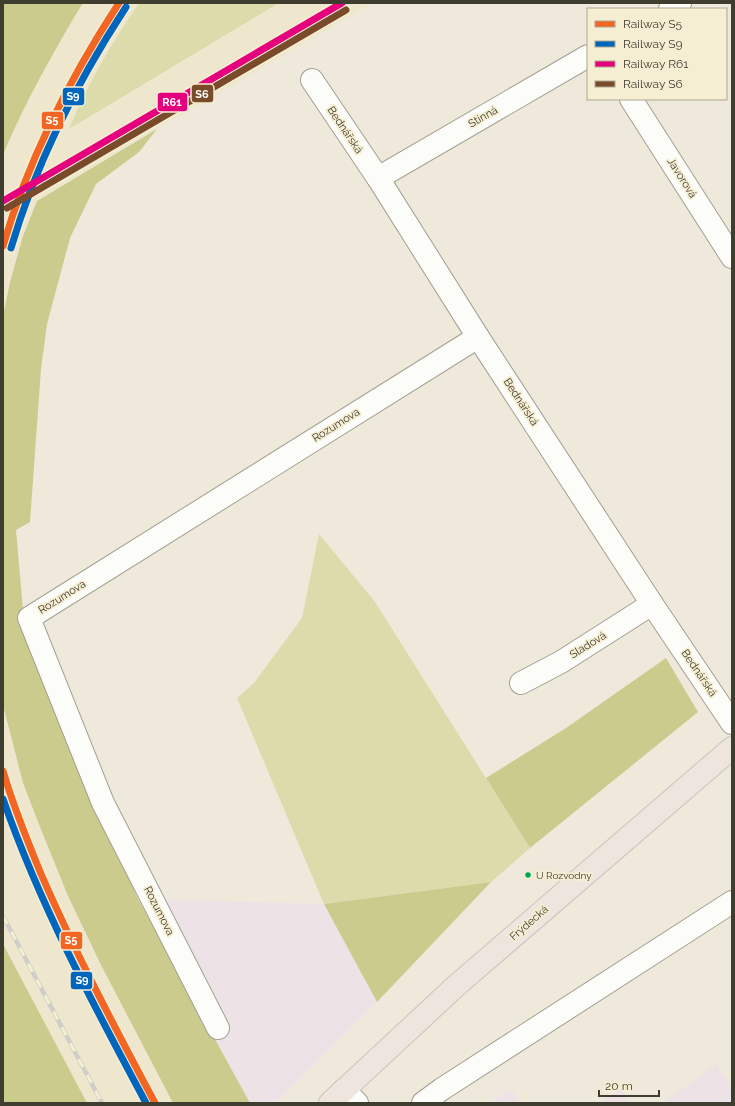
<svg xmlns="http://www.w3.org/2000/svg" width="735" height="1106" font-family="Raleway,sans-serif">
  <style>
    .built { fill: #efe7cd }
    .industrial { fill: #ede3e7 }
    .green { fill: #dcdbab }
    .forest { fill: #cccb8e }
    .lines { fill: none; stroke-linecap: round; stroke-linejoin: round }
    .minor-casing { stroke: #a39f93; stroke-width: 24 }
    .major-casing { stroke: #c7c5bd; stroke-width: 24 }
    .minor { stroke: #fcfcf9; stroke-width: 22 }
    .major { stroke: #ede5de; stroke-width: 22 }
    .rail-casing { stroke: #cfcec9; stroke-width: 4.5 }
    .rail { stroke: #f6eed2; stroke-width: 3; stroke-dasharray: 9; stroke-linecap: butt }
    .rail-1-casing { stroke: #f6eed2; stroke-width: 10 }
    .rail-2-casing { stroke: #f6eed2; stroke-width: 10 }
    .rail-3-casing { stroke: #f6eed2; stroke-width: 10 }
    .rail-4-casing { stroke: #f6eed2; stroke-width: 10 }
    .rail-1 { stroke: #f26522; stroke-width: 7 }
    .rail-2 { stroke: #0065bd; stroke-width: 7 }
    .rail-3 { stroke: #e5007d; stroke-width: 7 }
    .rail-4 { stroke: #7a4b2a; stroke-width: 7 }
    .bus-dot { fill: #00a651; stroke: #f6eed2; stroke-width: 1.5 }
    .labels { text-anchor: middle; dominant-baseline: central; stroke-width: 3.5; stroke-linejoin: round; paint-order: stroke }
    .bus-label { font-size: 10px; fill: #3f3c30; stroke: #f6eed2; text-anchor: start }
    .street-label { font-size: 11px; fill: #3f3c30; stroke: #f6eed2 }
    .line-badge { stroke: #f6eed2; stroke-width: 1.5 }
    .badge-label { font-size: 11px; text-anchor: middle; font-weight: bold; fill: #fff }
  </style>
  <rect width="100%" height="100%" fill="#eee9da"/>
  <g class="built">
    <path d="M83,3H139L115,39L79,104L70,128L279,3H373L157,129L37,201L23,236L10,282L3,316V155L16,125L38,82L76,14Z"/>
    <path d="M3,705L23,783L40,828L68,896L101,965L173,1103H87L3,944Z"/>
  </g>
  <g class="industrial">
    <path d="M138,899L324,904L377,1002L276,1103H250Z"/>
    <path d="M716,1064L732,1087V1103H663Z"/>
    <path d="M621,1088L630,1103H599Z"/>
    <path d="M511,1089L521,1103H488Z"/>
  </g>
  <g class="green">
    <path d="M139,3H279L69,129C87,84 112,43 139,3Z"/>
    <path d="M319,534L375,602L530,848L491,882L324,904L237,698L254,683L302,618Z"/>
  </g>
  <g class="forest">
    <path d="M3,3H83C72,20 62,38 52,56C34,88 17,121 3,155Z"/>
    <path d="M157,129L139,152L96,184L70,238L47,324L41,369L30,522L16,530L25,633L90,795L138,899L250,1103H173L101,965L68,896L40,827L23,783L3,705V316L10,282L23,236L37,201Z"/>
    <path d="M666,658L698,712L530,848L486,778L566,728Z"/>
    <path d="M491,882L377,1002L324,904Z"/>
    <path d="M3,944L87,1103H3Z"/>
  </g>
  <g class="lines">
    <g class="minor-casing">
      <g id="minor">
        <path d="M670,9L680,3"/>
        <path d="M312,80L378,178L478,337L652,604L732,723"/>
        <path d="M631,99L732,257"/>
        <path d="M378,178L588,56"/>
        <path d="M521,683L561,662L652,604"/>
        <path d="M218,1028L103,803L29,618L478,337"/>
        <path d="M344,1090L357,1103"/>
        <path d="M423,1103L442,1089L732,902"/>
      </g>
    </g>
    <g class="major-casing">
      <path id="major" d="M330,1103L457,985L732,748"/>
    </g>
    <use href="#minor" class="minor"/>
    <use href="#major" class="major"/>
    <g class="rail-casing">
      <path id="rail" d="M3,916L102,1103"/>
    </g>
    <use href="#rail" class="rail"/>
    <g class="rail-1-casing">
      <g id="rail-1">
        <path d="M3,246C28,160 70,78 119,3"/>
        <path d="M3,771C13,806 27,840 41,874C75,952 115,1028 155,1103"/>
      </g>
    </g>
    <g class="rail-2-casing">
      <g id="rail-2">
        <path d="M11,248C36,163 77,82 126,7"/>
        <path d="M3,799C40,905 93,1004 146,1103"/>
      </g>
    </g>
    <g class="rail-3-casing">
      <path id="rail-3" d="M3,201L342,3"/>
    </g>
    <g class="rail-4-casing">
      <path id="rail-4" d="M7,208L346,10"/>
    </g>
    <use href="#rail-1" class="rail-1"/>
    <use href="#rail-2" class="rail-2"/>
    <use href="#rail-3" class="rail-3"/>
    <use href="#rail-4" class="rail-4"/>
  </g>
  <circle class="bus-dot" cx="528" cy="875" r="3.5"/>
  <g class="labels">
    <g class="bus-label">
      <text x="536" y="875">U Rozvodny</text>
    </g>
    <g class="street-label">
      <text transform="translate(483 117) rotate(-30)">Stinná</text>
      <text transform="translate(345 130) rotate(56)">Bednářská</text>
      <text transform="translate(682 178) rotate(58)">Javorová</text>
      <text transform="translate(521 402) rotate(57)">Bednářská</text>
      <text transform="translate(336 425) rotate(-32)">Rozumova</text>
      <text transform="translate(62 597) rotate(-32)">Rozumova</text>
      <text transform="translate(588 645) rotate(-32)">Sladová</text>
      <text transform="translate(699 673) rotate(56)">Bednářská</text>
      <text transform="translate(159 911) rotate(63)">Rozumova</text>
      <text transform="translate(529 923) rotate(-41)">Frýdecká</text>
    </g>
  </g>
  <g class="line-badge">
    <rect x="191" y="84" width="23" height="19" rx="4" fill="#7a4b2a"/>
    <rect x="62" y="87" width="23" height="19" rx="4" fill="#0065bd"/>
    <rect x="157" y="92" width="31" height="20" rx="4" fill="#e5007d"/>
    <rect x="41" y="111" width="23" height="19" rx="4" fill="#f26522"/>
    <rect x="60" y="931" width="23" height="19" rx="4" fill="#f26522"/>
    <rect x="70" y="971" width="23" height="19" rx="4" fill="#0065bd"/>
  </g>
  <g class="badge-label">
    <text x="202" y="98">S6</text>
    <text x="73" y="100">S9</text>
    <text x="172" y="106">R61</text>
    <text x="52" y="124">S5</text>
    <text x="71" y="944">S5</text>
    <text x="82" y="984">S9</text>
  </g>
  <rect width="735" height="1106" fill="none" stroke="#3f3c30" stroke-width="8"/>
  <rect x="587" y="8" width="140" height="92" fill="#f6eed2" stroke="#ada791"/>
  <rect x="595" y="21" width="20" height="6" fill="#f26522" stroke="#ada791"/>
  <text x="623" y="28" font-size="12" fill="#3f3c30">Railway S5</text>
  <rect x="595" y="41" width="20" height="6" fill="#0065bd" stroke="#ada791"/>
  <text x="623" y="48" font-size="12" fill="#3f3c30">Railway S9</text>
  <rect x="595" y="61" width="20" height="6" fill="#e5007d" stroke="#ada791"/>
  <text x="623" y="68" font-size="12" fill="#3f3c30">Railway R61</text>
  <rect x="595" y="81" width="20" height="6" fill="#7a4b2a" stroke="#ada791"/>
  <text x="623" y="88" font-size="12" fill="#3f3c30">Railway S6</text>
  <path d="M599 1090v6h60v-6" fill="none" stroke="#3f3c30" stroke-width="2"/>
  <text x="605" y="1090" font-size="12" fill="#3f3c30" stroke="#f6eed2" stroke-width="3" paint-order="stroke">20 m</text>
</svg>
